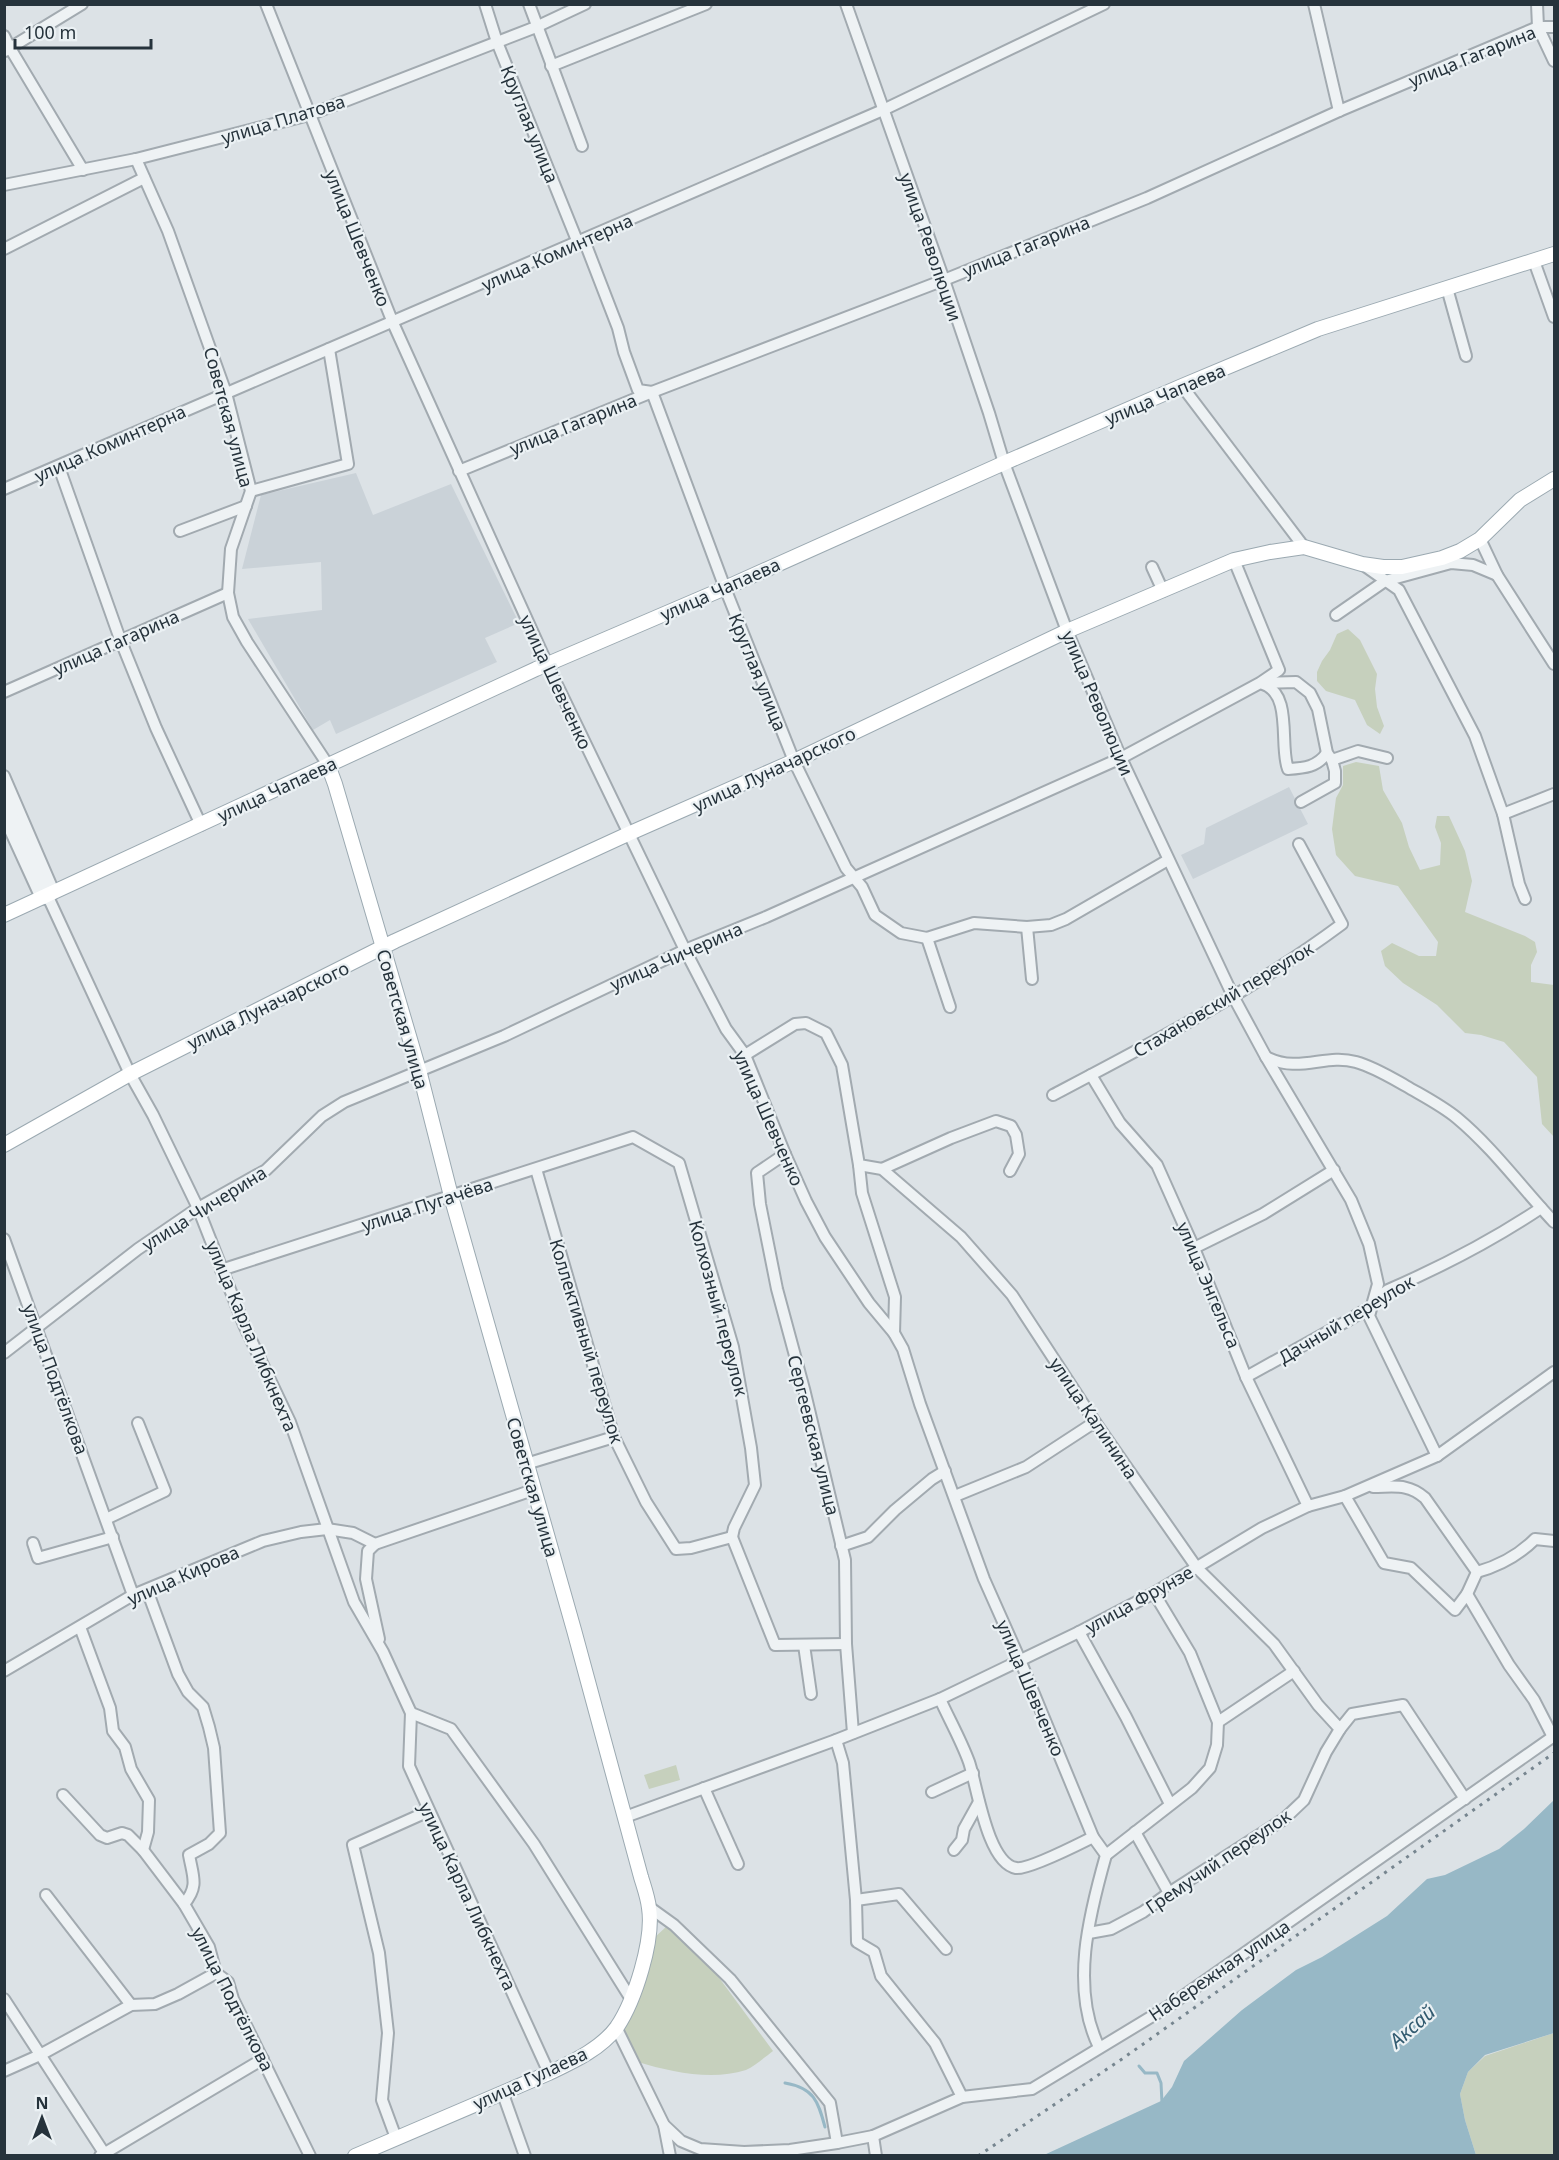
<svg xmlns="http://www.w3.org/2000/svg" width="1559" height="2160" font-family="'Noto Sans',sans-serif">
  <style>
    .built { fill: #cad2d8 }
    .green { fill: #c6d0bd }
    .water { fill: #97b8c6 }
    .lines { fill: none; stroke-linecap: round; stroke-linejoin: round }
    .stream { stroke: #97b8c6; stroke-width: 3 }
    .minor-casing { stroke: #a2aab0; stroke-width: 14 }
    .major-casing { stroke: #9ba9b1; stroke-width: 16 }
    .minor { stroke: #eef2f4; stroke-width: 10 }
    .major { stroke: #fff; stroke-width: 14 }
    .rail { stroke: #76858f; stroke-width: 3; stroke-dasharray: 3 6; stroke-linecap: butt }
    .labels { text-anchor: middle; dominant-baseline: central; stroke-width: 4.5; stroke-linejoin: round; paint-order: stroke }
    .street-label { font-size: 18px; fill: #26333c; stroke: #ebf1f4 }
    .water-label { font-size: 20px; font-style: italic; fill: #315a6f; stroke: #ebf1f4 }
  </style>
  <rect width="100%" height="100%" fill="#dce2e6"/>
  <g class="built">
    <path d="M356,473L373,515L451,484L519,623L485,638L497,662L336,734L330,720L313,730L248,619L322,610L321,562L242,569L261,495Z"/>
    <path d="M1289,787L1308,824L1193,879L1181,855L1204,844L1206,828Z"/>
  </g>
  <g class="green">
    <path d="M1348,629L1360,640L1377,674L1375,689L1377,707L1384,726L1380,734L1367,725L1355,700L1326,691L1317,681V672L1322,661L1330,650L1337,634Z"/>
    <path d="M1356,762L1379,766L1383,790L1402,823L1409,847L1420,870L1440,865L1441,843L1435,827L1437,816H1449L1465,851L1472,881L1465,912L1525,936L1535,942L1537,952L1531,965V982L1554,985V1137L1542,1124L1537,1077L1504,1042L1481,1035L1465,1033L1437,1005L1403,983L1385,966L1381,951L1392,943L1419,956H1436L1438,942L1398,886L1355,876L1336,855L1332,829L1336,798L1343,785V766Z"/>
    <path d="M676,1765L680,1780L649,1789L644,1775Z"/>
    <path d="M667,1926L706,1960L773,2051C765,2057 755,2066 746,2070C712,2081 671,2072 638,2062L627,2042L624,2028L654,1938Z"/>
    <path d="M1554,2033V2155H1476L1465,2120L1460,2094L1468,2072L1485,2056Z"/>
  </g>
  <path class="water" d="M1554,1800V2033L1485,2055L1468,2072L1460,2094L1465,2120L1476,2155H1044L1161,2101L1172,2087L1184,2061L1242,2010L1296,1970L1322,1957L1387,1916L1427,1879L1445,1875L1499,1849L1524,1829Z"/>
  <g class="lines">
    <g class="stream">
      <path d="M1139,2066L1145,2073H1157L1161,2083L1162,2103"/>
      <path d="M785,2083C814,2088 818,2101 825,2127"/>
    </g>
    <g class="minor-casing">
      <g id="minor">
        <path d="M266,4L393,323L547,664L685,950L726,1029L745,1055L785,1154L806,1201L825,1237L869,1303L894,1333L903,1349L920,1404L984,1579L1020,1660L1093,1837L1106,1855C1089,1915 1070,1988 1099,2047"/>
        <path d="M485,4L497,42L578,243"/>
        <path d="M529,4L582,146"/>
        <path d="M846,4L944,280L989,413L1004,463L1067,631L1121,758L1233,996L1266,1057L1351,1200L1369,1244L1378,1284L1369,1316L1437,1456"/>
        <path d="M1314,4L1339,111"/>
        <path d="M1537,4L1538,27L1554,61"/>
        <path d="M4,36L10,48L83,170"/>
        <path d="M5,51L82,4"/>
        <path d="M551,66L706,4"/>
        <path d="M136,159L168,231L226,393L251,491L231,549L228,593L233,617L247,642L328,765"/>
        <path d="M4,185L136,159L309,115L536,27L585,4"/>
        <path d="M584,240L618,328L624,352L638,390L652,392L725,588L794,761L846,868L862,887L875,915L901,933L927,938L974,923L1027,927L1051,925L1066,919L1168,860"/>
        <path d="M4,249L144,178"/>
        <path d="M1534,261L1554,317"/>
        <path d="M1447,288L1466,356"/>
        <path d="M1182,386L1304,547"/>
        <path d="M59,467L120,639L156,728L201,825"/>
        <path d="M459,471L652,392L944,280L1147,198L1339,111L1538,27H1554"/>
        <path d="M4,489L883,110L1104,4"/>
        <path d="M251,491L348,464L329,349"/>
        <path d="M180,531L246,506"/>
        <path d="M1480,539L1497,575L1554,664"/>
        <path d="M1362,564L1399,590L1475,736L1503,814L1519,884L1525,899"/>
        <path d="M1152,567L1163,591"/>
        <path d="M1336,615L1385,581L1451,563L1473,565L1497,575"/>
        <path d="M1261,683L1296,682L1310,693L1318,709L1327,753L1332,760L1335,771V783L1301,802"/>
        <path d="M1263,684C1293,694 1279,746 1288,769C1305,768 1317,767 1327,753"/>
        <path d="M4,692L228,593"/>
        <path d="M1332,760L1358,751L1387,758"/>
        <path d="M4,776L54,892L51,896"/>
        <path d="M4,797L47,895"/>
        <path d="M1503,814L1554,794"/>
        <path d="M4,817L41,898L47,899"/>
        <path d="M49,899L130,1074L153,1115L198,1208L244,1325L290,1422L354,1602L383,1652L411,1713L409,1766L549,2073"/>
        <path d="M1027,927L1032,979"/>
        <path d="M927,938L950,1007"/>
        <path d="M745,1055L795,1024L806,1023L826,1033L842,1065L859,1165L882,1169L961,1237L1012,1295L1095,1422L1197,1568L1274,1644L1318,1705L1340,1729L1352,1714L1403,1705L1465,1799"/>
        <path d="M1266,1057C1300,1074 1325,1053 1356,1062C1374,1067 1390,1077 1406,1086C1423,1096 1441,1105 1457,1118C1493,1148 1522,1188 1554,1222"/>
        <path d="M1091,1075L1120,1123L1157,1165L1194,1248L1246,1377L1308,1506"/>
        <path d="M1053,1095C1152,1043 1252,991 1342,924L1299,844"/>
        <path d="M785,1154L757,1173L760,1204L777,1289L804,1389L845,1560L846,1644L853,1733"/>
        <path d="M859,1165L862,1193L895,1297L894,1333"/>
        <path d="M536,1169L614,1437L646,1502L676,1549L691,1548L732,1537L775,1645L846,1644"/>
        <path d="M882,1169L951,1138L996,1121L1011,1126L1016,1135L1019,1154L1010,1171"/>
        <path d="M4,1239L133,1595"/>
        <path d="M1194,1248L1263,1214L1334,1170"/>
        <path d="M221,1270L633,1137L679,1163L733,1347L751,1448L755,1485L734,1528L732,1537"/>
        <path d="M4,1353L138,1249L198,1208L266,1170L322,1116L344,1102L504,1036L685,950L766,917L1121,758L1260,683L1279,670L1234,560"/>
        <path d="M1246,1377L1347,1321L1372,1306L1380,1296L1388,1290C1441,1267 1493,1240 1541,1208"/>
        <path d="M526,1464L614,1437"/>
        <path d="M1373,1487C1394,1487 1408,1483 1425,1498L1477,1572"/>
        <path d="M955,1496L1026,1467L1095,1422"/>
        <path d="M1345,1496L1384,1563L1411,1568L1455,1610L1467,1594L1509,1665L1534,1700L1553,1737"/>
        <path d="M106,1519L165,1491L138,1423"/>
        <path d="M33,1543L38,1558L113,1537"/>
        <path d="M375,1544L368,1551L366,1579L379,1639"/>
        <path d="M841,1546L868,1537L895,1510L932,1479L945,1471"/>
        <path d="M1477,1572C1499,1566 1519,1555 1535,1539L1554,1541"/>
        <path d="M147,1590L178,1674L188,1692L203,1707L209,1727L214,1748L220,1833L209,1844L189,1855C193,1877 199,1886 184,1904"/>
        <path d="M1467,1594L1477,1572"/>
        <path d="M80,1627L110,1708L113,1731L125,1747L131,1769L149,1800L148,1832L143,1850"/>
        <path d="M1079,1632L1126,1717L1170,1804"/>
        <path d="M804,1645L811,1694"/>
        <path d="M4,1671L133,1595L263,1541L301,1532L327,1529L353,1533L375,1544L533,1490"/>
        <path d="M940,1699C949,1719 961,1740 969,1762C977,1785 987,1863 1016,1868C1028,1870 1079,1844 1093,1837"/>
        <path d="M411,1713L451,1729L534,1844L631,1999"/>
        <path d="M1218,1722L1294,1671"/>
        <path d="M836,1740L843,1763L856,1900L857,1942L874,1952L881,1976L935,2043L962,2097"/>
        <path d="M704,1788L738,1864"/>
        <path d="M932,1792L973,1773"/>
        <path d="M63,1795L100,1835L107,1838L122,1833L128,1835L143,1850L184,1904L209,1947L216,1973L228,1982L233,1999L310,2156"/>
        <path d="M625,1817L836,1740L940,1699L1079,1632L1154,1593L1262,1528L1308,1506L1345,1496L1437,1456L1554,1372"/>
        <path d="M1135,1832L1169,1893"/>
        <path d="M954,1850L962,1840L964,1829L979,1802"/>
        <path d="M1106,1855L1192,1788L1210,1768L1217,1745L1218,1722L1190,1653L1154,1593"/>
        <path d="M46,1895L131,2005"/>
        <path d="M856,1900L899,1894L946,1949"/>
        <path d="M649,1907L674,1925L730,1979L830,2103L837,2143"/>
        <path d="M1089,1933L1111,1929L1143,1912L1169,1893L1284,1819L1304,1800L1326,1752L1340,1729"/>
        <path d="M4,1999L106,2156"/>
        <path d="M616,2027L664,2125L681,2141L700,2149L744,2152L790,2150L837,2143L873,2136L962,2097L1032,2089L1169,2006L1554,1736"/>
        <path d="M4,2071L40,2055L131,2005L155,2004L178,1994L216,1973"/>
        <path d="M503,2094L525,2156"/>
        <path d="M664,2125L670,2156"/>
        <path d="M873,2136L876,2156"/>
        <path d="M396,2138L382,2100L388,2033L379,1953L353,1845L429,1811"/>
        <path d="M100,2156L263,2059"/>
      </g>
    </g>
    <g class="major-casing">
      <g id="major">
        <path d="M328,765L335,784L419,1070L451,1196L574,1630L641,1877C644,1887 648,1898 649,1908C654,1940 635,2000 617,2027C601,2049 572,2062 549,2073L355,2156"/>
        <path d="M4,915L536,669L725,588L1004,463L1182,386L1318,329L1554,254"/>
        <path d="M4,1145L130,1074L395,941L628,834L794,761L1067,631L1234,560L1270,552L1304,547L1362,564L1383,567H1402L1442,558L1460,551L1480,539L1520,500L1554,479"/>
      </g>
    </g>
    <use href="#minor" class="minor"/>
    <use href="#major" class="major"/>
    <path class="rail" d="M978,2156L1122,2059L1554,1753"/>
  </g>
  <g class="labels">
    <g class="street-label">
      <text transform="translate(1472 56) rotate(-22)">улица Гагарина</text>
      <text transform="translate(283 119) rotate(-17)">улица Платова</text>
      <text transform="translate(530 124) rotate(68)">Круглая улица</text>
      <text transform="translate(358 238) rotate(68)">улица Шевченко</text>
      <text transform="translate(1026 246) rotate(-22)">улица Гагарина</text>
      <text transform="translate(931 247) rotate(71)">улица Революции</text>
      <text transform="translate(557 252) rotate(-24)">улица Коминтерна</text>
      <text transform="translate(1165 394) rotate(-23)">улица Чапаева</text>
      <text transform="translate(229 417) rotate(75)">Советская улица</text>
      <text transform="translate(573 424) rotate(-22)">улица Гагарина</text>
      <text transform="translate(110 443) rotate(-24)">улица Коминтерна</text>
      <text transform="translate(720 589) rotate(-24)">улица Чапаева</text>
      <text transform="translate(116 642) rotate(-24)">улица Гагарина</text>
      <text transform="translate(758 672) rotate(68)">Круглая улица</text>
      <text transform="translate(556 682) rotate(65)">улица Шевченко</text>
      <text transform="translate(1098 703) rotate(67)">улица Революции</text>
      <text transform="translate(774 769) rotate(-25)">улица Луначарского</text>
      <text transform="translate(277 789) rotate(-25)">улица Чапаева</text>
      <text transform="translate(676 956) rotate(-24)">улица Чичерина</text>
      <text transform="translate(1223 999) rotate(-31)">Стахановский переулок</text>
      <text transform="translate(268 1005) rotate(-26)">улица Луначарского</text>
      <text transform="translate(403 1019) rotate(74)">Советская улица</text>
      <text transform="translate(769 1118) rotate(66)">улица Шевченко</text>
      <text transform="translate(427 1204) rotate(-18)">улица Пугачёва</text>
      <text transform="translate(204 1208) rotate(-32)">улица Чичерина</text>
      <text transform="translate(1209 1285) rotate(67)">улица Энгельса</text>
      <text transform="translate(719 1308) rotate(75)">Колхозный переулок</text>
      <text transform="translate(1346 1319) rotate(-31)">Дачный переулок</text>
      <text transform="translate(252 1336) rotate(67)">улица Карла Либкнехта</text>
      <text transform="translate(587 1341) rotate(73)">Коллективный переулок</text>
      <text transform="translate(56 1379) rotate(70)">улица Подтёлкова</text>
      <text transform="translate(1094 1418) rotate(56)">улица Калинина</text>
      <text transform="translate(814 1435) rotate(76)">Сергеевская улица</text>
      <text transform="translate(533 1487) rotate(74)">Советская улица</text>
      <text transform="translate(183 1575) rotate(-24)">улица Кирова</text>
      <text transform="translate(1139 1599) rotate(-29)">улица Фрунзе</text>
      <text transform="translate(1031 1688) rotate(67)">улица Шевченко</text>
      <text transform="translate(1218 1861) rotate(-34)">Гремучий переулок</text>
      <text transform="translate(468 1896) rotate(65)">улица Карла Либкнехта</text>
      <text transform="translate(1219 1970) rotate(-34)">Набережная улица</text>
      <text transform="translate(233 1999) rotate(63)">улица Подтёлкова</text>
      <text transform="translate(530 2078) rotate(-25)">улица Гулаева</text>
    </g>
    <g class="water-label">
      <text transform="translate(1412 2026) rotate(-41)">Аксай</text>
    </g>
  </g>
  <rect width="1559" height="2160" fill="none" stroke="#26333c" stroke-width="12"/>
  <g transform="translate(42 2118)" stroke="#ebf1f4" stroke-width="4.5" paint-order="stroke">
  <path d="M0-4.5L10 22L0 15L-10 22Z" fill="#26333c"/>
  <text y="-9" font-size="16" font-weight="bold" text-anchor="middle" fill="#26333c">N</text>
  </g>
  <path d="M15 39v9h136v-9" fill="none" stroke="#26333c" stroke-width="3"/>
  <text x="24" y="39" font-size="18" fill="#26333c" stroke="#ebf1f4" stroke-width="4.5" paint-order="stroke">100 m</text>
</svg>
